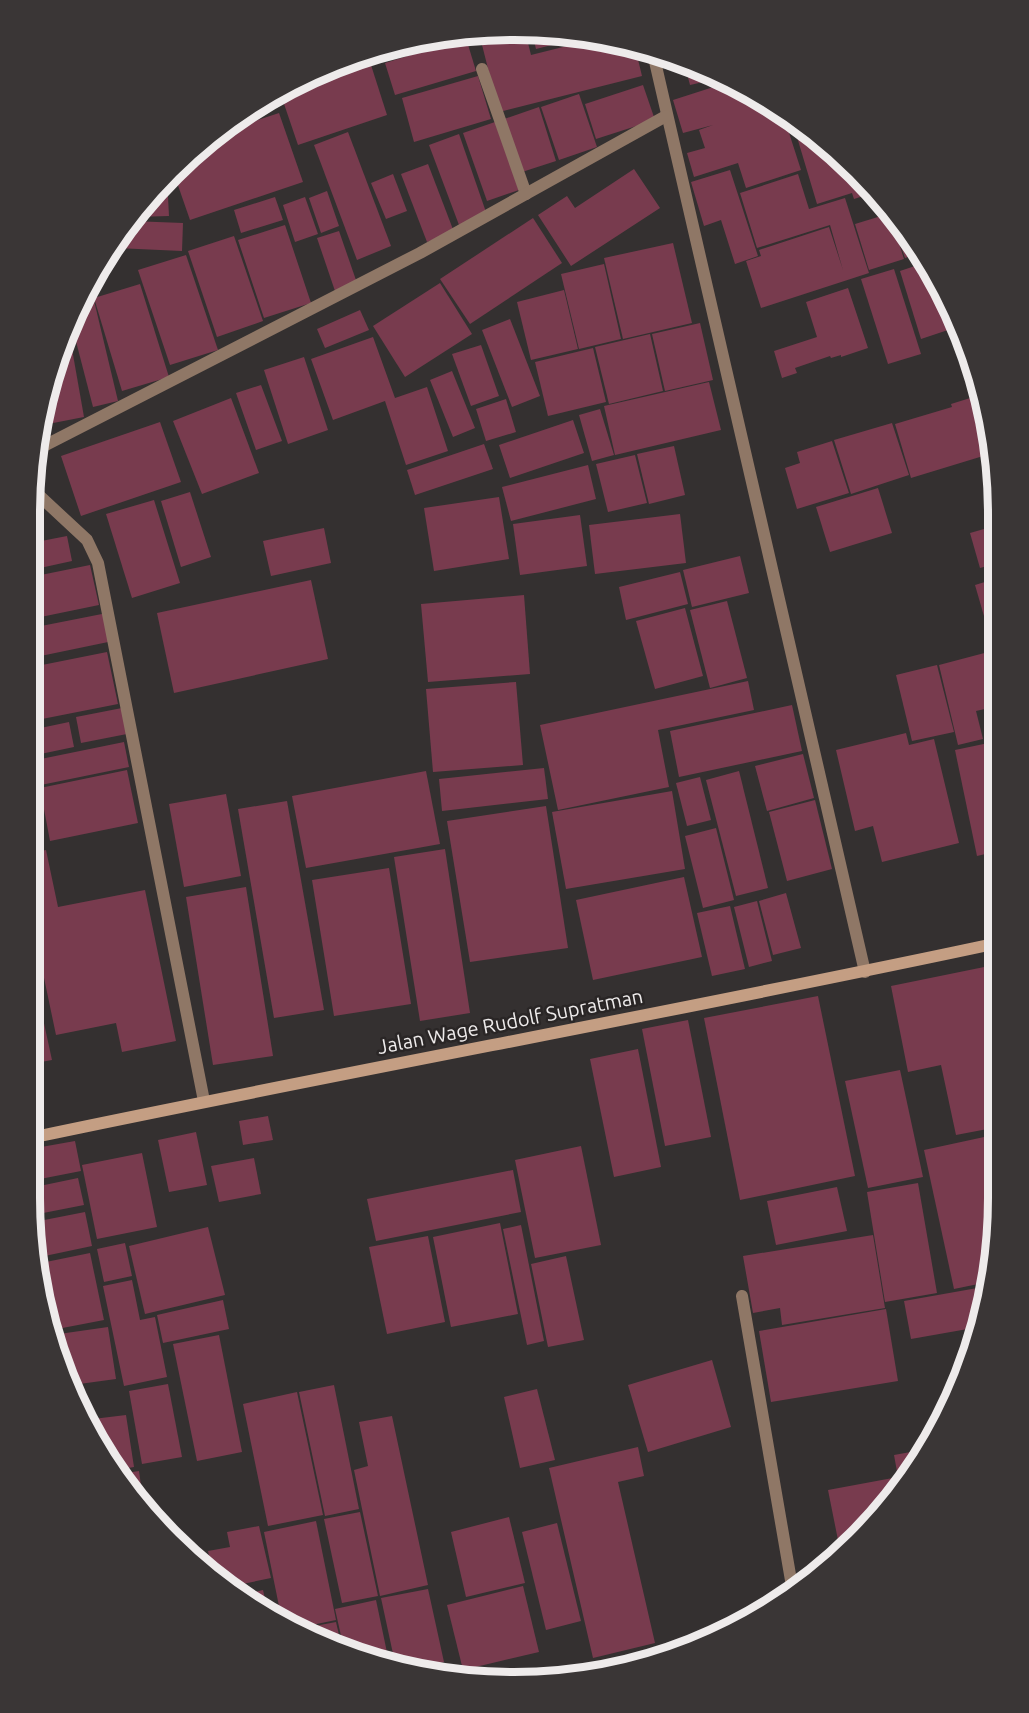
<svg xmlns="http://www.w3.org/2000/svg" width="1029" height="1713" font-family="Ubuntu,sans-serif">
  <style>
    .building { fill: #783b4e }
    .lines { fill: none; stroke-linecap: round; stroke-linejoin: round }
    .street { stroke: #8f7766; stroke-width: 12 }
    .secondary { stroke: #c49e83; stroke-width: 12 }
    .labels { text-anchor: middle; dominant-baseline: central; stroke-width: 5; stroke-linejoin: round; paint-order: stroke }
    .street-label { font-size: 20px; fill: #eeebeb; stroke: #2a2626 }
    .rim { fill: none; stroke: #eeebeb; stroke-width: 8 }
  </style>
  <rect width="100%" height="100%" fill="#343030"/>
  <g class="building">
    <path d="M515,30L525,31L531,55L599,38L635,47L642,76L499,112L479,33Z"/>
    <path d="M532,32L583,37L536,49Z"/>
    <path d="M456,36L379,59L377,52L420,39Z"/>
    <path d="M466,38L476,71L395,95L385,63Z"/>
    <path d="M365,56L366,60L315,74L329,67Z"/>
    <path d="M684,62L700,67L721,78L690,85Z"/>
    <path d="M371,65L387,115L298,145L281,95Z"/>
    <path d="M478,76L491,119L414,142L402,98Z"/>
    <path d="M729,82L782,111L801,170L746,188L738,163L694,177L687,153L705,148L699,130L713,125L683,133L673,100Z"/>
    <path d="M643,85L655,120L596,139L585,104Z"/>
    <path d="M579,94L597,147L559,160L541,107Z"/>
    <path d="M275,96L278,107L233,122L246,111Z"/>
    <path d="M539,107L556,161L522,172L504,119Z"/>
    <path d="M279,113L303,182L190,220L173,171L219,133Z"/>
    <path d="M495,122L519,190L487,201L463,133Z"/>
    <path d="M800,126L844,164L876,192L854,199L852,193L817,204L794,127Z"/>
    <path d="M348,132L391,246L357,260L314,145Z"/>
    <path d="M459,134L487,215L459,225L429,145Z"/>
    <path d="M428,164L454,232L427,242L401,174Z"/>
    <path d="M634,169L660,208L571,266L538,215L567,196L575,208Z"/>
    <path d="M730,170L758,256L735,264L721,220L704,226L691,182Z"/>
    <path d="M393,174L407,211L386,219L371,183Z"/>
    <path d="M798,174L809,209L845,198L869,273L761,308L746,261L761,256L759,250L829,227L843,270L830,225L757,248L740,193Z"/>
    <path d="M167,178L169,216L135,217Z"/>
    <path d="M327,191L339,226L321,233L309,198Z"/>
    <path d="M275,197L283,220L241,233L234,210Z"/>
    <path d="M305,197L318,234L295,242L283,205Z"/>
    <path d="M891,213L920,253L905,258L892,221L904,259L869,270L855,224Z"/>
    <path d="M533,218L562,263L470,324L440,279Z"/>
    <path d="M131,221L183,223L182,251L116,248V240Z"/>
    <path d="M285,225L311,303L264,318L238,240Z"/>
    <path d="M339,231L357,283L335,291L317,238Z"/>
    <path d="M234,236L263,321L217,337L188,251Z"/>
    <path d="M673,243L692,323L623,339L604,258Z"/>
    <path d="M186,255L218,350L170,365L138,270Z"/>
    <path d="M927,262L934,273L957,327L921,339L900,271Z"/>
    <path d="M604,264L621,339L579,349L561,274Z"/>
    <path d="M894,269L921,354L888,364L861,279Z"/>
    <path d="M440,283L472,334L405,377L373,326Z"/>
    <path d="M140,284L169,377L122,391L94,298Z"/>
    <path d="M91,288L118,401L93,407L72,326Z"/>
    <path d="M848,288L868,348L841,357V355L831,358L830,356L795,368L797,373L782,378L774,351L817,337L806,302Z"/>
    <path d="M564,290L578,349L531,360L517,302Z"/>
    <path d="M360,310L369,330L325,348L317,329Z"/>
    <path d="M510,319L540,396L512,407L482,330Z"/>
    <path d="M700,323L713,380L665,391L652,334Z"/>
    <path d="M69,332L84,417L43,425L56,358Z"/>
    <path d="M650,334L663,391L609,404L595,347Z"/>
    <path d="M373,337L395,398L427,387L448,451L406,465L385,401L333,420L311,359Z"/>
    <path d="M481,345L499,396L471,406L452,354Z"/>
    <path d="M593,348L606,402L548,416L535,362Z"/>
    <path d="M304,357L328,430L288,444L264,370Z"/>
    <path d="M452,371L475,428L453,437L430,380Z"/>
    <path d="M709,382L721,430L615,455L604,406Z"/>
    <path d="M261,385L282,441L256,450L236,393Z"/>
    <path d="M983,394L993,453L911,478L895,424L952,407L951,404Z"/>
    <path d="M231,398L259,473L202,494L173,421Z"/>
    <path d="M506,399L516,432L486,441L476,409Z"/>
    <path d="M600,409L614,455L592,461L579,415Z"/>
    <path d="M573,420L584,453L510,478L499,445Z"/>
    <path d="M160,422L181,482L81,516L61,456Z"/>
    <path d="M892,423L909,475L851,494L834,440Z"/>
    <path d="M832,441L849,493L797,509L785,468L800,463L797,452Z"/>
    <path d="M484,444L493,469L415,495L407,470Z"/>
    <path d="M674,446L685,495L649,504L637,454Z"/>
    <path d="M635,455L647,503L608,512L596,464Z"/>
    <path d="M588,465L596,499L511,521L502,487Z"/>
    <path d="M878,488L892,533L830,552L816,507Z"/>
    <path d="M190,492L211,557L181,567L161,501Z"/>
    <path d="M499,497L509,559L434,571L424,508Z"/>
    <path d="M154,500L180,583L132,598L106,514Z"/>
    <path d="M31,506L36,525L31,526Z"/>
    <path d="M680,514L686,563L595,574L589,525Z"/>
    <path d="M580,515L587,566L520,575L513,524Z"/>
    <path d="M998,525V563L980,568L970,533Z"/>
    <path d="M324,528L331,563L271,576L263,541Z"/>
    <path d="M67,536L72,561L31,570V543Z"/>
    <path d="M740,556L749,593L692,607L683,570Z"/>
    <path d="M90,565L99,605L31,619V577Z"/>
    <path d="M680,572L688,604L626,620L619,587Z"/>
    <path d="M998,578V661H997L975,585Z"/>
    <path d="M311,580L328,659L174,693L157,613Z"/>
    <path d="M524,595L530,674L428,682L421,604Z"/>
    <path d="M727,601L747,678L710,688L690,610Z"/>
    <path d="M685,608L703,676L655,689L636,621Z"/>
    <path d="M107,613L113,641L31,658V628Z"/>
    <path d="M992,651L998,676V706L976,711L983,739L958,745L939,665Z"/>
    <path d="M107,652L118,704L42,719L32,667Z"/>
    <path d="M937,665L954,732L912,741L896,675Z"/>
    <path d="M748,681L754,710L658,730L669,787L558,810L540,725Z"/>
    <path d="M516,682L523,765L433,772L426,689Z"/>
    <path d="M31,685L40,722L31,724Z"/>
    <path d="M792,705L802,751L679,777L670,731Z"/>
    <path d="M122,708L127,734L81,743L76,717Z"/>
    <path d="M69,722L74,747L31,756V730Z"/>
    <path d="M906,733L909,745L934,739L959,843L882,862L873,826L855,831L836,750Z"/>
    <path d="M998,741V851L977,856L955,750Z"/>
    <path d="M124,742L129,767L31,787V761Z"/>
    <path d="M803,754L814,798L767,811L755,766Z"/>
    <path d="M544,768L548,799L442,811L439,779Z"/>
    <path d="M127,770L138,823L50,841L40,788Z"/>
    <path d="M426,771L440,844L306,868L292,796Z"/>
    <path d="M739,771L768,888L736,896L706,780Z"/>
    <path d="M700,777L711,820L687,826L676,783Z"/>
    <path d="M672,791L685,869L566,889L552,812Z"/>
    <path d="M226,794L241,876L184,887L169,804Z"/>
    <path d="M815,800L832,869L787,881L769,812Z"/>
    <path d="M32,801L41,845L31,847V802Z"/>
    <path d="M287,801L324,1010L274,1018L238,809Z"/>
    <path d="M546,806L568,948L470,962L447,821Z"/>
    <path d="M716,828L734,900L703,908L685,836Z"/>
    <path d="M445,849L470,1013L420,1021L394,857Z"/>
    <path d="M46,850L58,907L145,890L176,1041L122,1052L116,1023L56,1035L30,911L31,853Z"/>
    <path d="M389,868L411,1004L334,1016L312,880Z"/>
    <path d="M684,877L702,957L593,980L576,900Z"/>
    <path d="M246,887L273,1056L213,1065L186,897Z"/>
    <path d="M786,893L801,948L773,955L759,901Z"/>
    <path d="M757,901L772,961L749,967L734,907Z"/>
    <path d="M730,906L745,969L712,976L697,913Z"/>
    <path d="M30,959L52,1060L30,1064Z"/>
    <path d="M994,965L998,982V1127L956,1135L941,1065L908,1072L891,986Z"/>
    <path d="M818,996L855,1176L740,1200L704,1018Z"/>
    <path d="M688,1020L711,1137L665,1146L642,1029Z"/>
    <path d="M638,1049L661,1167L614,1177L590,1059Z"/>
    <path d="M900,1070L923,1177L868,1188L845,1081Z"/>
    <path d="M268,1116L273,1140L243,1145L239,1121Z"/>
    <path d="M196,1132L207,1185L169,1192L158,1140Z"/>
    <path d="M998,1134V1231L988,1282L954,1289L924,1150Z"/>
    <path d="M75,1141L81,1171L30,1181V1149Z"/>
    <path d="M581,1146L601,1245L535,1258L515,1160Z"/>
    <path d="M142,1153L157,1227L97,1239L82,1165Z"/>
    <path d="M254,1158L261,1194L219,1202L211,1166Z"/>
    <path d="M513,1170L521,1212L376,1241L367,1199Z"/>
    <path d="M78,1178L84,1205L33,1215L30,1188Z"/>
    <path d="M918,1183L937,1293L885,1302L867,1192Z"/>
    <path d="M837,1187L847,1231L776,1245L767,1201Z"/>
    <path d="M85,1212L92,1246L40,1257L34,1222Z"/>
    <path d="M500,1223L518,1314L451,1327L433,1237Z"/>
    <path d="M521,1225L544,1341L527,1345L503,1229Z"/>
    <path d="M208,1227L225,1295L145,1314L129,1246Z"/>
    <path d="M873,1235L885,1308L782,1325L780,1308L753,1313L743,1256Z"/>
    <path d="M428,1236L445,1322L387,1334L369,1247Z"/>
    <path d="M125,1243L132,1276L104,1282L97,1249Z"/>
    <path d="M90,1253L104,1320L52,1330L41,1263Z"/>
    <path d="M566,1256L584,1340L548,1347L531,1264Z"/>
    <path d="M132,1280L140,1320L155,1317L167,1377L124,1386L103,1286Z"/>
    <path d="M983,1287L984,1298L979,1327L911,1339L904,1301Z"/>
    <path d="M223,1300L229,1329L163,1343L157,1315Z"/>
    <path d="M886,1309L898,1381L771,1402L759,1331Z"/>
    <path d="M108,1327L116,1379L72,1385L56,1354L52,1335Z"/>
    <path d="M219,1335L242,1452L197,1461L173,1344Z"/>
    <path d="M712,1360L731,1427L648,1452L628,1385Z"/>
    <path d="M965,1371L955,1391L953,1374Z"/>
    <path d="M168,1384L182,1457L142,1464L129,1391Z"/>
    <path d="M334,1385L359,1509L325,1516L299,1392Z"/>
    <path d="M537,1389L555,1460L520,1468L504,1397Z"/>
    <path d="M297,1392L323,1515L268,1526L243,1404Z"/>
    <path d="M126,1415L134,1467L117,1470L94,1426L93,1419Z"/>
    <path d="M392,1416L428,1585L380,1596L354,1470L368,1466L359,1422Z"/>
    <path d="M638,1447L644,1476L618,1482L655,1643L593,1658L549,1468Z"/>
    <path d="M927,1449L917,1468L840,1550L828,1490L898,1477L894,1455Z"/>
    <path d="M139,1471L144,1507L130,1493L119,1474Z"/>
    <path d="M360,1512L378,1596L342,1603L324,1519Z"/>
    <path d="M509,1517L525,1583L466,1597L451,1532Z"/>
    <path d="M316,1521L336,1620L302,1627L281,1616L264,1532Z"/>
    <path d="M557,1523L581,1621L546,1630L522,1532Z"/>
    <path d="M259,1526L271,1578L228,1587L220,1583L214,1577L208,1551L230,1547L227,1532Z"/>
    <path d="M523,1586L539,1652L463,1670L447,1605Z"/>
    <path d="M428,1589L444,1662L418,1667L395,1663L381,1598Z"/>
    <path d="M263,1590L267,1608L242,1595Z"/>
    <path d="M376,1600L389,1662L359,1657L344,1649L335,1609Z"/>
    <path d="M336,1622L342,1648L304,1628Z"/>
  </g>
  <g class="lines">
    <g class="street">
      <path d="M653,53L865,972"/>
      <path d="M482,69L526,194"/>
      <path d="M38,449L420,253L666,116"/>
      <path d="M31,488L87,540L98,563L204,1101"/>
      <path d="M742,1296L793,1592"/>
    </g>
    <path class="secondary" d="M30,1138C352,1070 676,1012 998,943"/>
  </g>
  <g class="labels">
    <g class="street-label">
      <text transform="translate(510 1021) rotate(-11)">Jalan Wage Rudolf Supratman</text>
    </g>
  </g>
  <path d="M0 0H1029V1713H0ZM514 40H514A474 474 0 0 1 988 514V1198A474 474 0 0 1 514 1672H514A474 474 0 0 1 40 1198V514A474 474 0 0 1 514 40Z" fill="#3a3636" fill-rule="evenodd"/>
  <path class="rim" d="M514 40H514A474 474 0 0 1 988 514V1198A474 474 0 0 1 514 1672H514A474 474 0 0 1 40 1198V514A474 474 0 0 1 514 40Z"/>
</svg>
